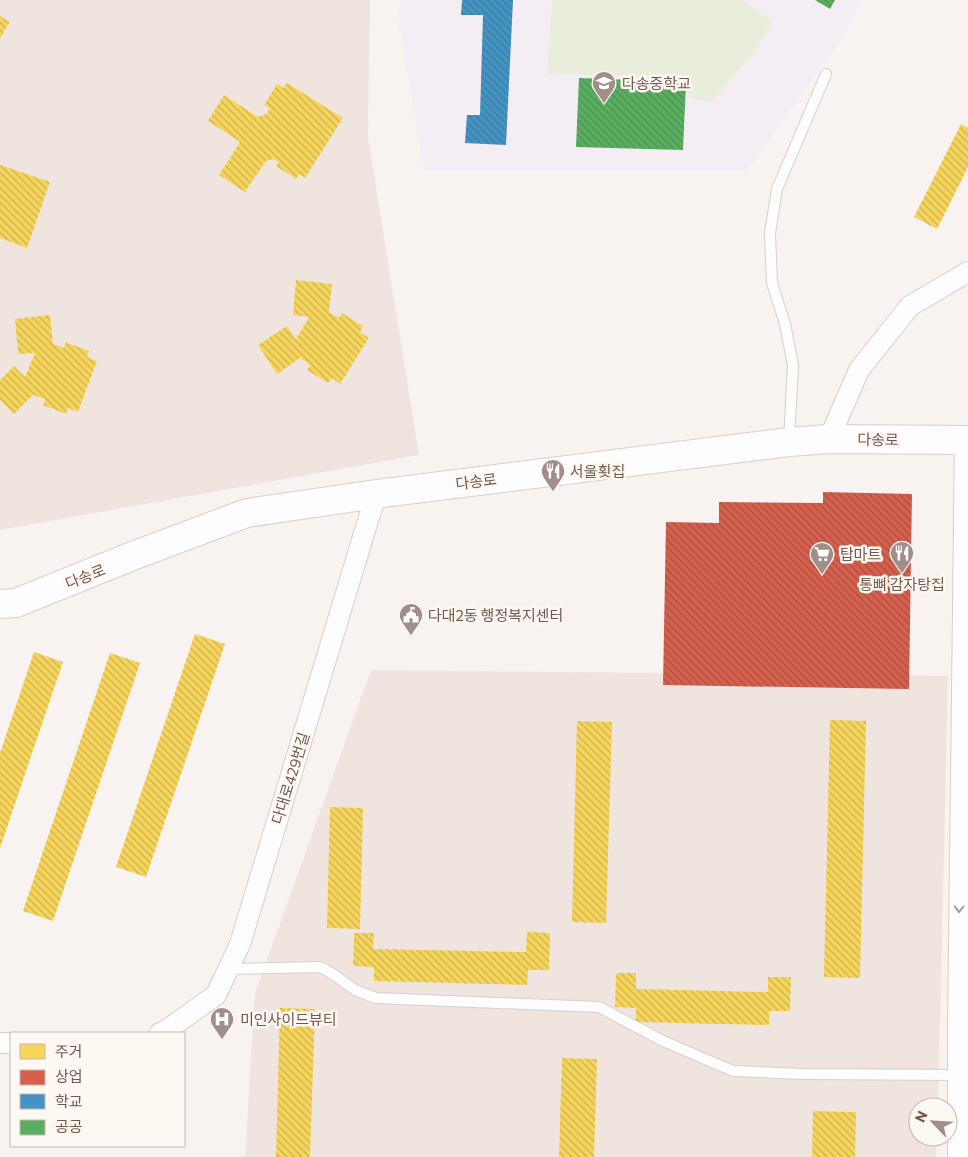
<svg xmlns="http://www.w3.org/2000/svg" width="968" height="1157" font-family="Commissioner,'Noto Sans KR',sans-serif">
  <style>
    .residential { fill: #f0e5de; fill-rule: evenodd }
    .education { fill: #f4edf4 }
    .pitch { fill: #e8eddc }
    .homes { fill: url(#homes-back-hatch) }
    .shops { fill: url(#shops-back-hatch) }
    .schools { fill: url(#schools-back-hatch) }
    .public { fill: url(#public-back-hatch) }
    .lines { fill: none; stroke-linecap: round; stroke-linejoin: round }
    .service-casing { stroke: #d6cfcc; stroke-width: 12 }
    .minor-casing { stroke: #d6cfcc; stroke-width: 22 }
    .secondary-casing { stroke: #d7cfcc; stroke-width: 30 }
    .service { stroke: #fefdfd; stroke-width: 10 }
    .minor { stroke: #fefdfd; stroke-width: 20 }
    .secondary { stroke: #fefdfd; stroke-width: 28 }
    .oneway { stroke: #ab9a96 }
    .labels { text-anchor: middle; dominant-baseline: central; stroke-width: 5; stroke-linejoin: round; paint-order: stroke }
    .poi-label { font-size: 15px; fill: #745851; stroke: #fdf8f2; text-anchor: start }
    .street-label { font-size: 15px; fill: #745851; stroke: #fdf8f2 }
  </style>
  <defs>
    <pattern id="homes-back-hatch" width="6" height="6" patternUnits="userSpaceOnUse" patternTransform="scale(1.25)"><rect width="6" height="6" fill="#f6d55c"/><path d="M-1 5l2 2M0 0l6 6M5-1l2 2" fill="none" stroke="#ccb04e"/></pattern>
    <pattern id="shops-back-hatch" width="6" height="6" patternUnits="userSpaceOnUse" patternTransform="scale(1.25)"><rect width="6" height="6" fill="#d6604d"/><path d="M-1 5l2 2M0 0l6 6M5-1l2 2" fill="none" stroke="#a94e40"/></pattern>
    <pattern id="schools-back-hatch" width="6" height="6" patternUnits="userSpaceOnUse" patternTransform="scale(1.25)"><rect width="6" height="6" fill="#4393c3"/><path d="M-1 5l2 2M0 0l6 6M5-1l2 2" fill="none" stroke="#3d7ba1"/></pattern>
    <pattern id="public-back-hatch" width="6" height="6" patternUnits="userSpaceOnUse" patternTransform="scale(1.25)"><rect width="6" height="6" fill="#5aae61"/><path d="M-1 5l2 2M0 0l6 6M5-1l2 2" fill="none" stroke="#4f9052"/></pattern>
  </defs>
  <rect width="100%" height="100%" fill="#f8f3f0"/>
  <g class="residential">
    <path d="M0,0H370L368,137L419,455L0,530V400L14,414L33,395L45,399L43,405L66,414L68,408L78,412L97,361L87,357L89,351L67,342L64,348L53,344L50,316L15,319L18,354L35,353L25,377L14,366L0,380V238L27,247L49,182L0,165V38L10,22L0,16ZM287,83L343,118L305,178L299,174L296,178L276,165L279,162L273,159L266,161L245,192L219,175L240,142L208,121L224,95L258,117L266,114L270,109L264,105L277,84L283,88ZM297,280L332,284L329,312L339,318L343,313L363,326L360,332L369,338L340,383L332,378L328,383L307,370L310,365L300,358L277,373L258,346L287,326L296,339L309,317L293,315Z"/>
    <path d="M371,670L948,676L938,1107H918V1137H937L936,1157H245L255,993Z"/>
  </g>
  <path class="education" d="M401,0H862L843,37L747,171H424L398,20Z"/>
  <path class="pitch" d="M552,0H743L772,22L753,53L711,102L690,98L685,77L547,74Z"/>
  <g class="homes">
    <path d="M0,16L10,22L0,38Z"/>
    <path d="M287,83L343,118L305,178L299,174L296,179L276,166L279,162L273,159L266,161L245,192L219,175L240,142L208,121L224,95L258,117L266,114L270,109L264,105L277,84L283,88Z"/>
    <path d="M961,124L968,128V167L937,229L914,217Z"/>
    <path d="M0,165L50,182L27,248L0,238Z"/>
    <path d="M296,280L332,284L329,312L339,318L342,313L363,326L360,332L369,338L340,384L332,378L328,383L307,370L310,365L300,358L277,374L258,345L287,326L296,339L309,317L293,315Z"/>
    <path d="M50,315L53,344L64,348L66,342L89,351L87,357L97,361L78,412L68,408L66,414L43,405L45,399L33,395L14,414L0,400V380L14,366L25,377L35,353L18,354L15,319Z"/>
    <path d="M195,634L225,644L146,877L116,867Z"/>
    <path d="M34,652L63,662L0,848V753Z"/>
    <path d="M110,653L140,663L53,921L23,911Z"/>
    <path d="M830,720L866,721L860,978L824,977Z"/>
    <path d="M577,721L612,722L606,923L572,922Z"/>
    <path d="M330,807L363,808L360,929L327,928Z"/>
    <path d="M527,932L550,933L549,970H528L527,985L374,981V967L353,966L354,933H374L373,949L526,952Z"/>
    <path d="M616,973H636V989L768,992V977H791L790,1011H769V1025L636,1022V1008L615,1007Z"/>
    <path d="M280,1008L315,1009L310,1157H276Z"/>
    <path d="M562,1058L597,1059L594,1157H559Z"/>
    <path d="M813,1111L856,1112L855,1157H812Z"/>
  </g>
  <path class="shops" d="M823,492L912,494L909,689L663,685L666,522L719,523V502L823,503Z"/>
  <path class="schools" d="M462,0H513L506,145L465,143L467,115H480L483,15H461Z"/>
  <g class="public">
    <path d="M815,0H835L830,9Z"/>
    <path d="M579,78L686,82L683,150L576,147Z"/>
  </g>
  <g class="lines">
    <g class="service-casing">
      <g id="service">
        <path d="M789,441L793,365L785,324L772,283L770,233L777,189L826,74"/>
        <path d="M228,969L320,967L333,974L355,990L376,998L599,1007L663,1041L733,1071L803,1074L958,1075"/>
      </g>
    </g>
    <g class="minor-casing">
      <g id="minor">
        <path d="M829,439L859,370L910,306L968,272"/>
        <path d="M160,1033L164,1032L216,995L240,944L376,494"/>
        <path d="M0,1043H11"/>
        <path d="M958,1157V1032L965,440"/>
      </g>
    </g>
    <g class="secondary-casing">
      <path id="secondary" d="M0,604L16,603L130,557L247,513L376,494L789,442L829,439L968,440"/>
    </g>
    <use href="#service" class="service"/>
    <use href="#minor" class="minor"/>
    <use href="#secondary" class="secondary"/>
  </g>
  <defs><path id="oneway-chevron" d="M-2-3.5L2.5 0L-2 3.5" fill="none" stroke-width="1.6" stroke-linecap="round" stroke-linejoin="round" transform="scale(1.25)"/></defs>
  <use class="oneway" href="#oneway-chevron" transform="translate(959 909) rotate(91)"/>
  <defs>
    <g id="school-pin" transform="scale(1.25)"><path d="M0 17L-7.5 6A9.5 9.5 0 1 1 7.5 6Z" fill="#a28e89" stroke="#fdf8f2"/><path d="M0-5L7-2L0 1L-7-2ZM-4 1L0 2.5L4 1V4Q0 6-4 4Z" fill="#fff"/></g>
    <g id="restaurant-pin" transform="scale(1.25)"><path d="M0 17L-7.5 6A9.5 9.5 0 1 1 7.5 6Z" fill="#a28e89" stroke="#fdf8f2"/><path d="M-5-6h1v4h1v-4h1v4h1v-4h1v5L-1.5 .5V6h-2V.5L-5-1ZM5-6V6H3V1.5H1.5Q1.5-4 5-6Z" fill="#fff"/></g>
    <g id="supermarket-pin" transform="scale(1.25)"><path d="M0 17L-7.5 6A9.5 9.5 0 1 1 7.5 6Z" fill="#a28e89" stroke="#fdf8f2"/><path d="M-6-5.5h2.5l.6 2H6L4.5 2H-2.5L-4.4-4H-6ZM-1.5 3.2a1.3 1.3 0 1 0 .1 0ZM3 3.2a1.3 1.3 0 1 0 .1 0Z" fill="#fff"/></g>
    <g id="civic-pin" transform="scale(1.25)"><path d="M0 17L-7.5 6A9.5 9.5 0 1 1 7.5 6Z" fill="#a28e89" stroke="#fdf8f2"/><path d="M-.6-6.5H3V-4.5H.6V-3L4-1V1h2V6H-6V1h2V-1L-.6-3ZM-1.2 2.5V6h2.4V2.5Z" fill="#fff"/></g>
    <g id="hospital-pin" transform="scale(1.25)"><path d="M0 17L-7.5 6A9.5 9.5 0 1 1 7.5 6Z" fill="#a28e89" stroke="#fdf8f2"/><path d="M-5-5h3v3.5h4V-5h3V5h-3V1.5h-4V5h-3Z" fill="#fff"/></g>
  </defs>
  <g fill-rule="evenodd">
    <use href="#school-pin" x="604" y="83"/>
    <use href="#restaurant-pin" x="553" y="471"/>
    <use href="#restaurant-pin" x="902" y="553"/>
    <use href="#supermarket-pin" x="822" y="554"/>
    <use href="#civic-pin" x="411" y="615"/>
    <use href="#hospital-pin" x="222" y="1019"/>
  </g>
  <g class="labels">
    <g class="poi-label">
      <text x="622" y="83">다송중학교</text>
      <text x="570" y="471">서울횟집</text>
      <text x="840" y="554">탑마트</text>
      <text x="902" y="584" text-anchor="middle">통뼈 감자탕집</text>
      <text x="428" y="615">다대2동 행정복지센터</text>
      <text x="240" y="1019">미인사이드뷰티</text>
    </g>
    <g class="street-label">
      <text transform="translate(878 439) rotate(1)">다송로</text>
      <text transform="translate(476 481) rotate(-7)">다송로</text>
      <text transform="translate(85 576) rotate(-22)">다송로</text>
      <text transform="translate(290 778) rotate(-73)">다대로429번길</text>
    </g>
  </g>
  <rect x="10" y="1032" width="175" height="115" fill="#fdf8f2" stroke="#c6b8b2"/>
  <rect x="20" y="1044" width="25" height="15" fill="#f6d55c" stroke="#c6b8b2"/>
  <text x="55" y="1057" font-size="15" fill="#745851">주거</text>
  <rect x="20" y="1070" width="25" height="15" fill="#d6604d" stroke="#c6b8b2"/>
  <text x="55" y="1082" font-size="15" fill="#745851">상업</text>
  <rect x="20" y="1094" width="25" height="15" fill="#4393c3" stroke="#c6b8b2"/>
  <text x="55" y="1107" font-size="15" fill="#745851">학교</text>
  <rect x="20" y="1120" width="25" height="15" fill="#5aae61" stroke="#c6b8b2"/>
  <text x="55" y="1132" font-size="15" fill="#745851">공공</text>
  <g transform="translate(933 1122) rotate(295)"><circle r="24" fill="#fdf8f2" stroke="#c6b8b2"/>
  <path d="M0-4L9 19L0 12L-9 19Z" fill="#a28e89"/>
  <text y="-8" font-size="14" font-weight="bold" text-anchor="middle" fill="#745851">N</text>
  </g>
</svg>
